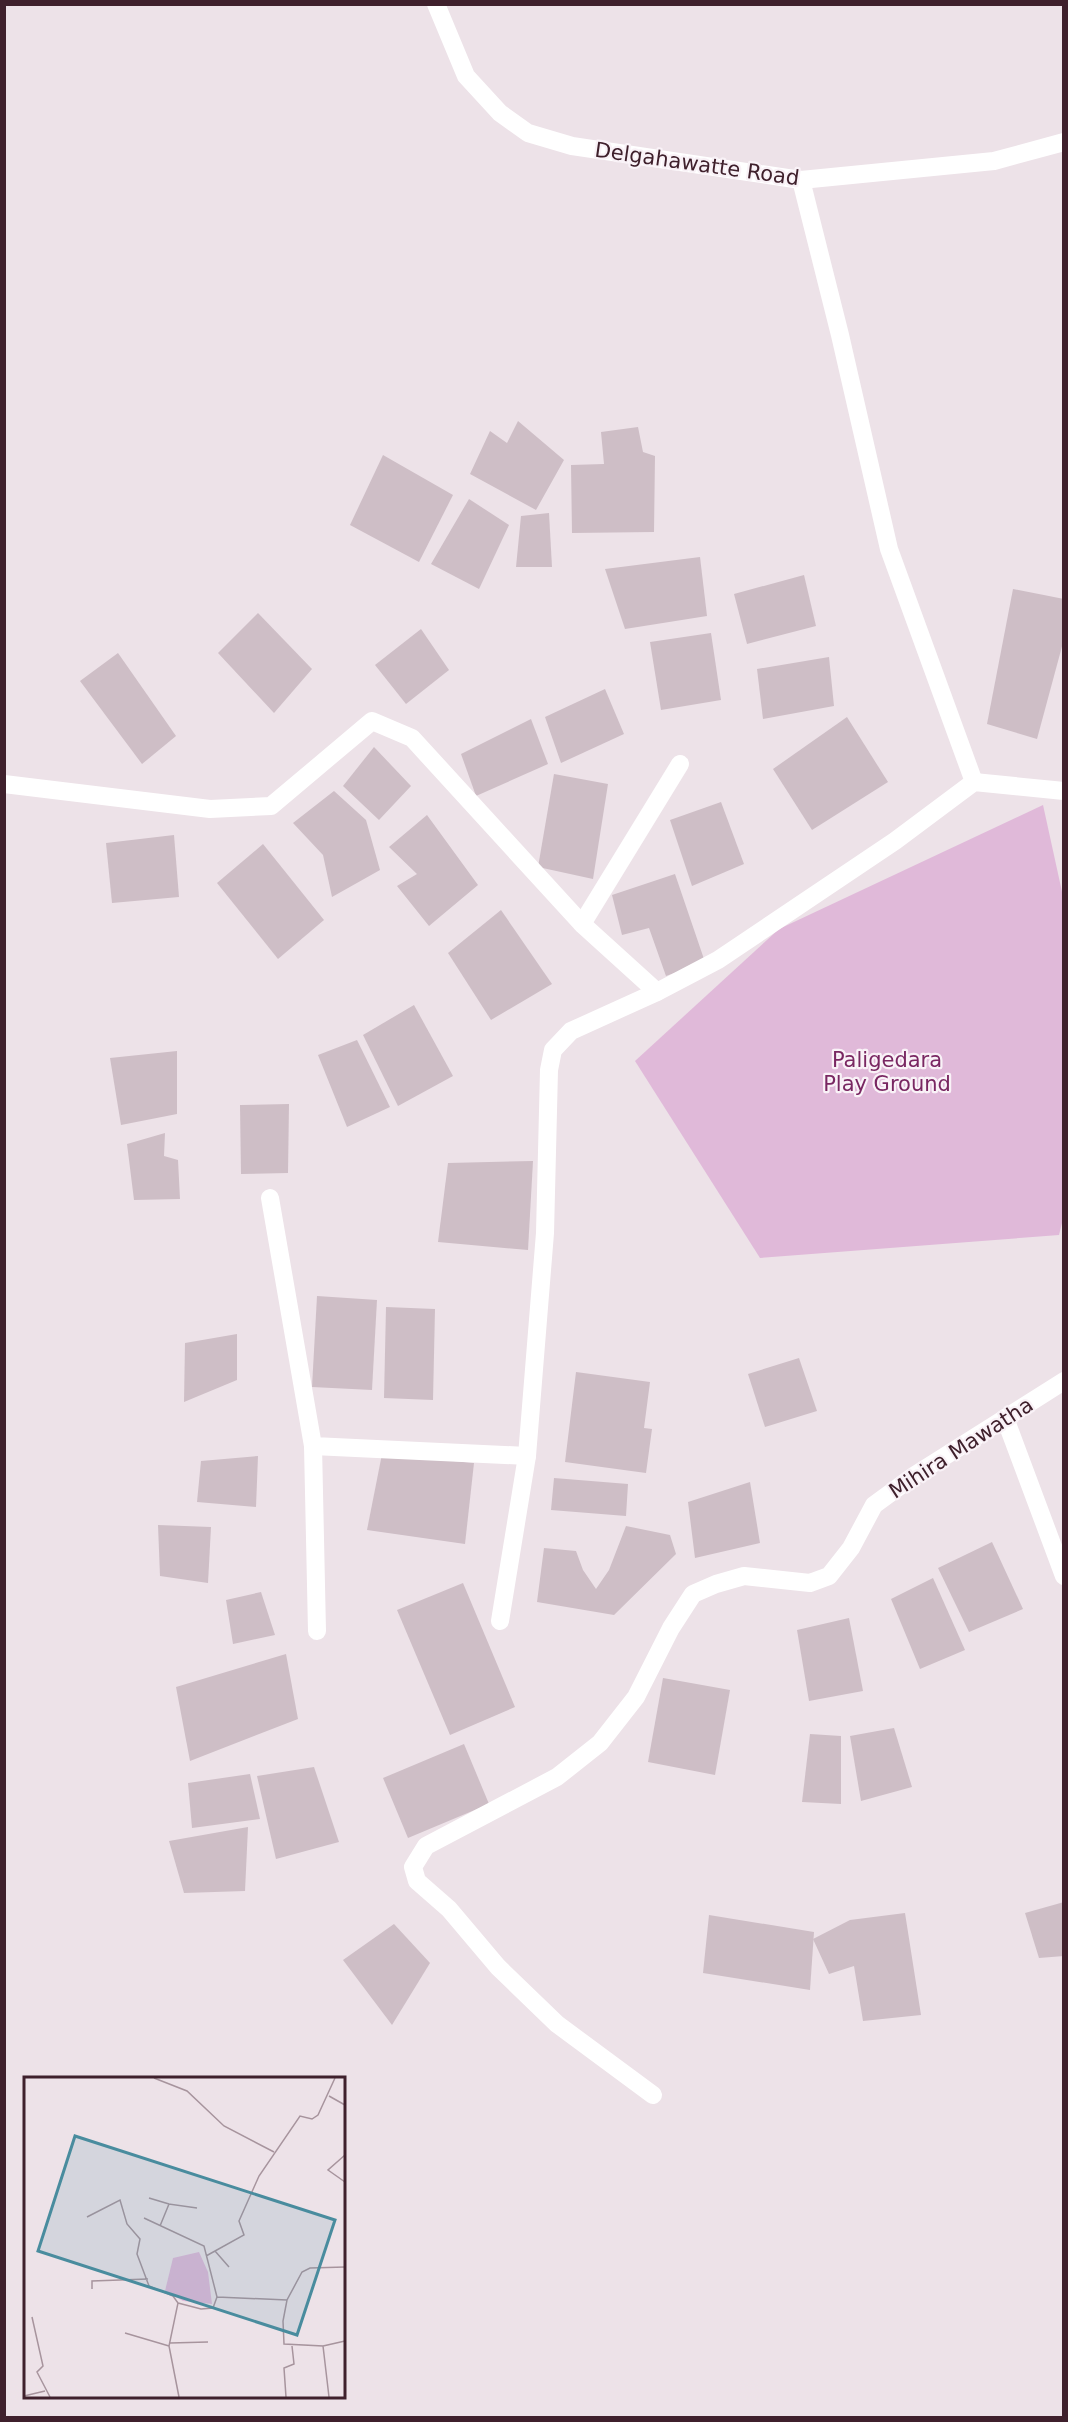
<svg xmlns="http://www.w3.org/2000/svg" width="1068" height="2422" font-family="'DejaVu Sans',sans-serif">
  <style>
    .green { fill: #e0b9d9 }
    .building { fill: #cebec6 }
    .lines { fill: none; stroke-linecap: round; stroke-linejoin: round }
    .minor { stroke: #fff; stroke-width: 18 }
    .labels { text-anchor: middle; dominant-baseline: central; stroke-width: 4.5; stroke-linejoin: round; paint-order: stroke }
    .street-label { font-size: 21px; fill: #3f202c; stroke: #f9f2f7 }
    .park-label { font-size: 21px; fill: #792762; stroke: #f9f2f7 }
    .inset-road { fill: none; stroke: #a7949d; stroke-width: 1.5 }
    .view { fill: #498c9e; fill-opacity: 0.15; stroke: #498c9e; stroke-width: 3 }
    .inset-edge { fill: none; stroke: #3f202c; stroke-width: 3 }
  </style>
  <rect width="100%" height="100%" fill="#ede2e8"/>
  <path class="green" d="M1043,805L1064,901V1215L1059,1235L760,1258L635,1061L779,929Z"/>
  <g class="building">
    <path d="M518,421L564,460L536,510L470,474L490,431L507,443Z"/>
    <path d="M638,427L643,452L655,456L654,532L572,533L571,465L604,464L601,432Z"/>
    <path d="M383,455L453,495L419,562L350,525Z"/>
    <path d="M469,499L509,525L479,589L431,564Z"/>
    <path d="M549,513L552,567H516L521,516Z"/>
    <path d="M700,557L707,616L625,629L605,569Z"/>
    <path d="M804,575L816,626L747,644L734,594Z"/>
    <path d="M1013,589L1064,599V639L1037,739L987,724Z"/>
    <path d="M258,613L312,669L274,713L218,653Z"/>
    <path d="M421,629L449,670L406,704L375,665Z"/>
    <path d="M711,633L721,700L661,710L650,642Z"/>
    <path d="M118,653L176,736L142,764L80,681Z"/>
    <path d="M829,657L834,706L763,719L757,669Z"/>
    <path d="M605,689L624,734L561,763L545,717Z"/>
    <path d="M847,717L888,782L812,830L773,769Z"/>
    <path d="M531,719L548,764L476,796L461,754Z"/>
    <path d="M374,747L411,786L379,820L343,786Z"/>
    <path d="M554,774L608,784L593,879L538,867Z"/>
    <path d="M334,791L366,820L380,870L332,897L323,855L293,823Z"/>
    <path d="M721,802L744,864L692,886L670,820Z"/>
    <path d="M427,815L478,885L429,926L397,886L417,874L389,847Z"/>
    <path d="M174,835L179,897L112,903L106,843Z"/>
    <path d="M263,844L324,920L278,959L217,883Z"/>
    <path d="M675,874L705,962L666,976L649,928L622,935L612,895Z"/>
    <path d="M501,910L552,984L491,1020L448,953Z"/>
    <path d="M414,1005L453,1076L398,1106L363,1035Z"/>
    <path d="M357,1040L390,1107L347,1127L318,1055Z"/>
    <path d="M177,1051V1114L121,1125L110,1058Z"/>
    <path d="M289,1104L288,1173L241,1174L240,1105Z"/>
    <path d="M165,1133L164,1156L178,1160L180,1199L134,1200L127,1144Z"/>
    <path d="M533,1161L528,1250L438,1242L448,1163Z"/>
    <path d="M317,1296L377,1300L372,1390L312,1387Z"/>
    <path d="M386,1307L435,1309L433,1400L384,1398Z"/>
    <path d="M237,1334V1380L184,1402L185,1343Z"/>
    <path d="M799,1358L817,1411L765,1427L748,1374Z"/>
    <path d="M576,1372L650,1382L644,1428L652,1429L646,1473L565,1462Z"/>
    <path d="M382,1454L474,1463L465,1544L367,1530Z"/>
    <path d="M258,1456L256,1507L197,1502L201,1461Z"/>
    <path d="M554,1478L628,1484L626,1516L551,1510Z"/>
    <path d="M750,1482L760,1543L695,1558L688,1502Z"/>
    <path d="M158,1525L211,1527L208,1583L160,1576Z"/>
    <path d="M626,1526L670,1535L676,1554L614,1615L537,1602L544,1548L576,1551L583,1570L596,1589L609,1570Z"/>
    <path d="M992,1542L1023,1609L969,1632L938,1568Z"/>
    <path d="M933,1578L965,1650L920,1669L891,1599Z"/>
    <path d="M463,1583L515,1707L450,1735L397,1610Z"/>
    <path d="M261,1592L275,1635L233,1644L226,1600Z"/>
    <path d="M849,1618L863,1691L809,1701L797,1630Z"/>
    <path d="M286,1654L298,1719L190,1761L176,1687Z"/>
    <path d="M663,1678L730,1690L715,1775L648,1762Z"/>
    <path d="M894,1728L912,1787L861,1801L850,1736Z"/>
    <path d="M810,1734L841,1736V1804L802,1802Z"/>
    <path d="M464,1744L489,1804L408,1838L383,1778Z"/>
    <path d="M314,1767L339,1842L276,1859L257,1776Z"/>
    <path d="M250,1774L260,1819L192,1828L188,1783Z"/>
    <path d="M248,1827L245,1891L184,1893L169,1841Z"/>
    <path d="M1064,1902V1956L1039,1958L1025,1913Z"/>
    <path d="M905,1913L921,2015L863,2021L854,1966L829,1974L813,1939L850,1920Z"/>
    <path d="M709,1915L814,1932L810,1990L703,1973Z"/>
    <path d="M394,1924L430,1963L392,2025L343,1960Z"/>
  </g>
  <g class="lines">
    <g class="minor">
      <path d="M436,4L466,76L500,113L528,133L572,146L801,180L994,161L1064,142"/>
      <path d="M801,180L840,335L889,549L974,782"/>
      <path d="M4,784L210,809L271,806L372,721L412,738L582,924L657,992"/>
      <path d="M582,924L680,764"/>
      <path d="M270,1198L313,1446L527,1456"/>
      <path d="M1005,1418L1064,1576"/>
      <path d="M313,1446L317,1631"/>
      <path d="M500,1621L527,1456L545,1233L549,1070L553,1050L571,1031L657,992L718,960L895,841L974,782L1064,791"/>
      <path d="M653,2095L557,2024L498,1967L449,1909L417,1881L413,1867L426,1846L557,1777L600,1743L636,1697L671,1628L693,1594L716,1584L744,1576L810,1583L829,1576L851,1548L874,1505L915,1475L1064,1381"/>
    </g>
  </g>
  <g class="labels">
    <g class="street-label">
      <text transform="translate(697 164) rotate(8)">Delgahawatte Road</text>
      <text transform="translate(961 1448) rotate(-33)">Mihira Mawatha</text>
    </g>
    <g class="park-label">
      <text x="887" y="1060">Paligedara<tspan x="887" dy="24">Play Ground</tspan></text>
    </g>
  </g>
  <g transform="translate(24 2077)">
    <rect width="321" height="321" fill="#ede2e8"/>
    <path d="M175,175L184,195L188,227L159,224L141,214L149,181Z" fill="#e0b9d9"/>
    <path class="inset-road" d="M130,1L163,14L200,49L250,75M305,19L321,28M321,78L304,93L321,105M0,96V129M125,121L145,127M63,140L96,123L103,147L116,162L113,177L125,209L149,219L154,226L145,269L155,320M120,141L180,169L193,220L189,231L177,232L154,226M136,149L145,127L173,131M191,174L205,190M182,179L220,158L215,144L235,99L276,39L288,42L294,38L311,1M68,212V204L124,202M193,220L263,223M8,240L19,289L13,295L26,320M101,256L145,269M146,266L184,265M299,269L321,264M0,319L21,314M262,320L260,291L270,287L268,269M305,320L299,269L260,267L259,244L263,223L278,195L286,191L321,190"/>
    <path class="view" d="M51,59L311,143L273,258L14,174Z"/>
    <rect width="321" height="321" class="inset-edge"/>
  </g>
  <rect width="1068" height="2422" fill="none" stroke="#3f202c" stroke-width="12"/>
</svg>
